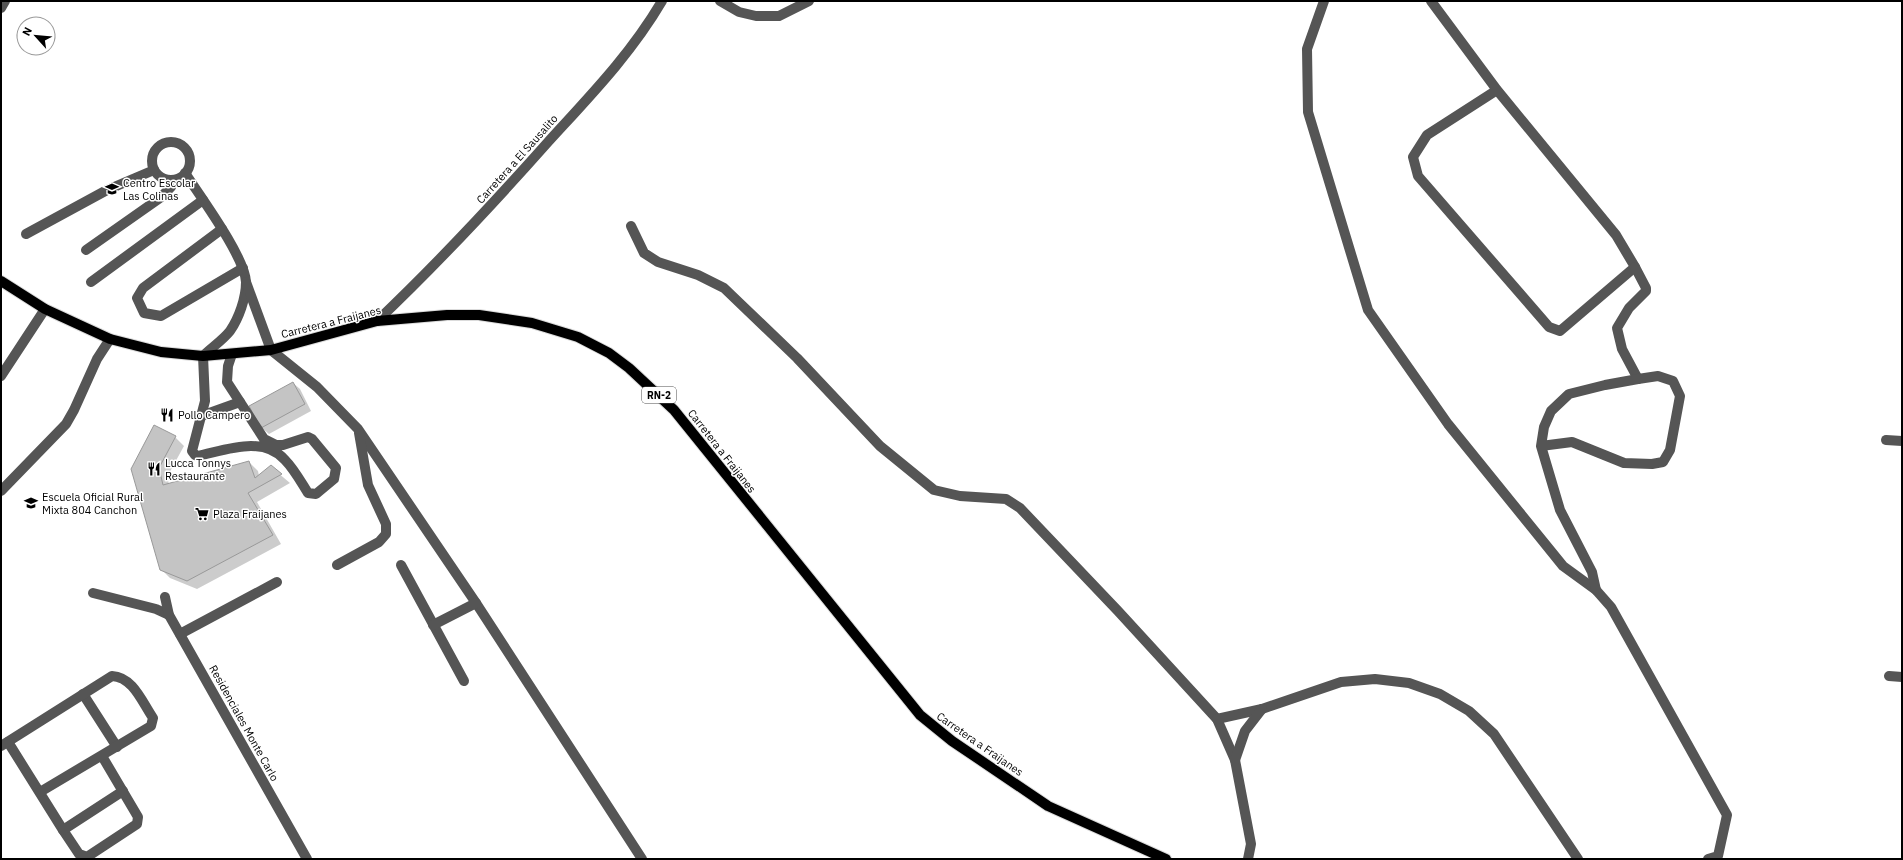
<svg xmlns="http://www.w3.org/2000/svg" width="1903" height="860" font-family="'IBM Plex Sans',sans-serif">
  <style>
    .shadow { fill: #0003 }
    .building { fill: #c4c4c4; stroke: #999 }
    .lines { fill: none; stroke-linecap: round; stroke-linejoin: round }
    .major-casing { stroke: #dbdbdb; stroke-width: 12 }
    .minor { stroke: #555; stroke-width: 10 }
    .major { stroke: #000; stroke-width: 10 }
    .labels { text-anchor: middle; dominant-baseline: central; stroke-width: 3; stroke-linejoin: round; paint-order: stroke }
    .shield { fill: #fff; stroke: #4c4c4c; stroke-width: 1 }
    .shield-label { font-size: 10px; font-weight: bold; fill: #000 }
    .street-label { font-size: 11px; fill: #000; stroke: #fff }
    .poi-label { font-size: 11px; fill: #000; stroke: #fff; text-anchor: start }
  </style>
  <rect width="100%" height="100%" fill="#fff"/>
  <g class="shadow">
    <path d="M293,383L300,389L311,411L269,434L262,428L250,406Z"/>
    <path d="M175,437L184,446L167,477L169,484L249,462L258,471L259,476L271,467L290,483L257,502L281,544L197,589L170,578L161,569L132,469Z"/>
  </g>
  <g class="building">
    <path d="M293,382L305,404L261,428L249,406Z"/>
    <path d="M154,425L176,436L159,468L163,485L249,461L255,478L271,465L282,474L248,493L273,535L187,581L160,570L131,469Z"/>
  </g>
  <g class="lines">
    <g class="major-casing">
      <path id="major" d="M1,281L45,309L110,339L161,352L203,356L271,350L377,321L447,315H479L532,323L578,337L609,353L629,368L674,410L920,715L952,741L1048,806L1166,859"/>
    </g>
    <g class="minor">
      <path d="M720,1L739,12L756,16H779L809,1"/>
      <path d="M1324,1L1307,49L1308,112L1368,310L1448,424L1563,566L1596,590L1611,607L1727,815L1718,856L1708,859"/>
      <path d="M1431,1L1497,90L1616,235L1635,267L1560,331L1549,327L1418,176L1413,157L1427,135L1497,90"/>
      <path d="M1,8L5,1"/>
      <circle cx="171" cy="161" r="19"/>
      <path d="M185,173C200,196 245,257 246,282C246,298 239,318 230,331C223,340 211,348 203,356L205,401L192,451L195,455L198,456C226,450 263,435 285,460C294,469 301,482 308,493L316,494L334,479L336,468L312,439L308,437L283,445H276L264,439L227,382L228,366L232,354"/>
      <path d="M631,226L644,253L658,262L698,275L724,288L797,358L880,446L934,490L960,496L1006,499L1020,508L1118,611L1217,719L1235,760L1251,844L1248,859"/>
      <path d="M222,229L143,288L137,298L144,313L161,316L243,268"/>
      <path d="M26,234L107,190L154,170"/>
      <path d="M86,250L160,198L171,187L172,180"/>
      <path d="M1635,267L1646,288V291L1629,308L1617,328L1622,349L1638,379"/>
      <path d="M91,282L203,200"/>
      <path d="M246,282L271,350L317,387L358,429L476,603L642,859"/>
      <path d="M377,321C437,264 493,204 548,142C589,97 631,54 662,1"/>
      <path d="M1,376L45,309"/>
      <path d="M201,416L240,402"/>
      <path d="M1886,440L1902,441"/>
      <path d="M1541,446L1572,442L1624,463L1652,464L1663,462L1670,450L1680,396L1673,381L1658,376L1638,379L1605,385L1569,394L1551,411L1544,427L1541,446L1560,510L1592,572L1596,590"/>
      <path d="M1,491L66,424L74,410L97,359L110,339"/>
      <path d="M337,565L379,542L386,534V524L368,485L359,433"/>
      <path d="M401,565L464,681"/>
      <path d="M93,593L156,609L169,615"/>
      <path d="M165,597L169,615L307,859"/>
      <path d="M433,625L476,603"/>
      <path d="M180,634L277,582"/>
      <path d="M1889,676L1902,677"/>
      <path d="M83,694L117,747"/>
      <path d="M1217,719L1262,709L1341,682L1375,679L1409,683L1440,694L1469,711L1494,734L1578,859"/>
      <path d="M8,742L63,830L79,854L87,857L137,824L138,817L102,756"/>
      <path d="M1,746L112,676C133,677 142,702 153,718L151,726L40,792"/>
      <path d="M1235,760L1245,731L1262,709"/>
      <path d="M63,830L123,791"/>
    </g>
    <use href="#major" class="major"/>
  </g>
  <defs>
    <g id="school-bare" transform="scale(1.08)"><path d="M0-5L7-2L0 1L-7-2ZM-4 1L0 2.5L4 1V4Q0 6-4 4Z" fill="#000" stroke="#fff" stroke-width="2.5" paint-order="stroke"/></g>
    <g id="restaurant-bare" transform="scale(1.08)"><path d="M-5-6h1v4h1v-4h1v4h1v-4h1v5L-1.5 .5V6h-2V.5L-5-1ZM5-6V6H3V1.5H1.5Q1.5-4 5-6Z" fill="#000" stroke="#fff" stroke-width="2.5" paint-order="stroke"/></g>
    <g id="supermarket-bare" transform="scale(1.08)"><path d="M-6-5.5h2.5l.6 2H6L4.5 2H-2.5L-4.4-4H-6ZM-1.5 3.2a1.3 1.3 0 1 0 .1 0ZM3 3.2a1.3 1.3 0 1 0 .1 0Z" fill="#000" stroke="#fff" stroke-width="2.5" paint-order="stroke"/></g>
  </defs>
  <g fill-rule="evenodd">
    <use href="#school-bare" x="112" y="189"/>
    <use href="#restaurant-bare" x="167" y="415"/>
    <use href="#restaurant-bare" x="154" y="469"/>
    <use href="#school-bare" x="31" y="503"/>
    <use href="#supermarket-bare" x="202" y="514"/>
  </g>
  <g class="labels">
    <rect class="shield" x="642" y="387" width="34" height="16" rx="3"/>
    <g class="shield-label">
      <text x="659" y="395">RN-2</text>
    </g>
    <g class="street-label">
      <text transform="translate(517 159) rotate(-48)">Carretera a El Sausalito</text>
      <text transform="translate(331 322) rotate(-14)">Carretera a Fraijanes</text>
      <text transform="translate(722 451) rotate(52)">Carretera a Fraijanes</text>
      <text transform="translate(244 723) rotate(61)">Residenciales Monte Carlo</text>
      <text transform="translate(980 744) rotate(35)">Carretera a Fraijanes</text>
    </g>
    <g class="poi-label">
      <text x="123" y="183">Centro Escolar<tspan x="123" dy="13">Las Colinas</tspan></text>
      <text x="178" y="415">Pollo Campero</text>
      <text x="165" y="463">Lucca Tonnys<tspan x="165" dy="13">Restaurante</tspan></text>
      <text x="42" y="497">Escuela Oficial Rural<tspan x="42" dy="13">Mixta 804 Canchon</tspan></text>
      <text x="213" y="514">Plaza Fraijanes</text>
    </g>
  </g>
  <rect width="1903" height="860" fill="none" stroke="#000000" stroke-width="4"/>
  <g transform="translate(36 36) rotate(297)"><circle r="19" fill="#ffffff" stroke="#999999"/>
  <path d="M0-3L7 15L0 10L-7 15Z" fill="#000000"/>
  <text y="-6" font-size="11" font-weight="bold" text-anchor="middle" fill="#000000">N</text>
  </g>
</svg>
